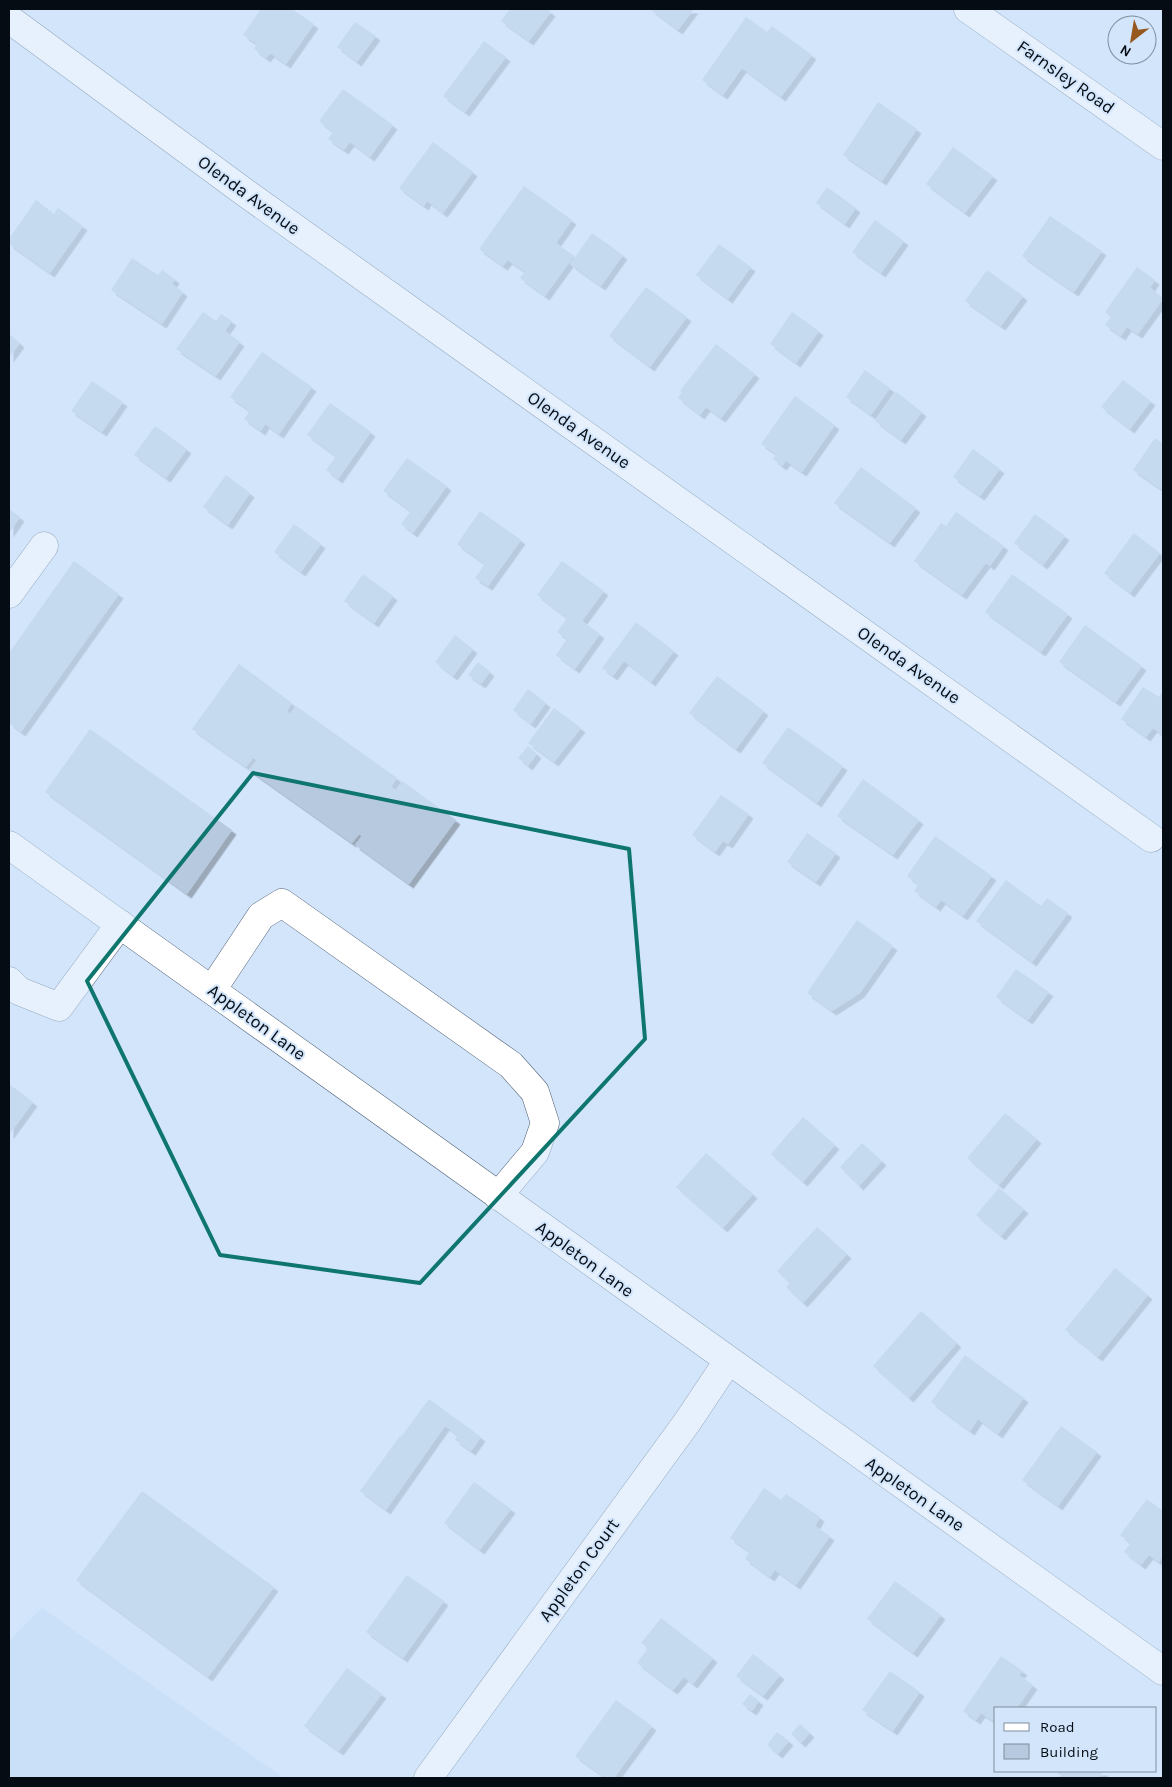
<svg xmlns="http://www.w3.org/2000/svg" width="1172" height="1787" font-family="Karla,sans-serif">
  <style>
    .built { fill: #c0d8f3 }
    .building { fill: #b7c9df; filter: url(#shadow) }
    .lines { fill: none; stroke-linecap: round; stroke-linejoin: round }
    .minor-casing { stroke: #506073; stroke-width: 29 }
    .minor { stroke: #fff; stroke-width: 28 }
    .marked { fill: none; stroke: #0f766e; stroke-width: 4; stroke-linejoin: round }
    .labels { text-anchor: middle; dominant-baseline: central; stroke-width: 4; stroke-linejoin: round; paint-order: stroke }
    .street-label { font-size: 18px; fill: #060c13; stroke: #d2e5fb }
  </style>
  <defs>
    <filter id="shadow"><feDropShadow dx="4.5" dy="4.5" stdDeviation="0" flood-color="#0004"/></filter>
  </defs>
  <rect width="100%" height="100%" fill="#d2e5fb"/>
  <path class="built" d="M42,1608L284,1778H9V1641Z"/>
  <g class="building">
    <path d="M261,9H292L314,24L286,64L270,53L266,58L254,49L257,44L243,35Z"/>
    <path d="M510,9H547L551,12L529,41L501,21Z"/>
    <path d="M650,9H694L678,30Z"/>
    <path d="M746,17L767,32L772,26L812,55L781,97L742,68L723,95L702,80Z"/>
    <path d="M355,22L376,36L357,62L337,47Z"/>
    <path d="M484,41L506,57L465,112L443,96Z"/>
    <path d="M343,89L393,125L370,157L350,142L344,150L328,139L333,132L319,121Z"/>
    <path d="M878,102L917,129L882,181L843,155Z"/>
    <path d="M433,142L473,172L443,213L427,201L424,206L399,188Z"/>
    <path d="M953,147L993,176L965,213L926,184Z"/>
    <path d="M524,186L572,220L556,243L574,256L545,296L520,278L525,272L508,260L503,266L479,249Z"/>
    <path d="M827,187L856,208L845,224L816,203Z"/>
    <path d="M36,200L54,214L58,208L83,226L50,273L9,244V239Z"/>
    <path d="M1050,216L1102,251L1074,292L1022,256Z"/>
    <path d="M875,220L904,241L881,273L852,252Z"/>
    <path d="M592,233L623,255L601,286L570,264Z"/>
    <path d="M719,244L751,267L728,299L696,275Z"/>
    <path d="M132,258L158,275L162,270L175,279L172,284L183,292L162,324L111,290Z"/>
    <path d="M1137,267L1155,280L1150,288L1163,298V299L1138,334L1127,327L1121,336L1105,325L1111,317L1105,312Z"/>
    <path d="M987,270L1023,296L1001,326L965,301Z"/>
    <path d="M646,287L687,317L650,367L609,336Z"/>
    <path d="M203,312L216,321L221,314L232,321L225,331L240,342L216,376L176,349Z"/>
    <path d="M792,312L819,331L796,363L770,344Z"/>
    <path d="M9,334L20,343L9,358Z"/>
    <path d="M716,344L755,374L721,418L706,407L700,415L678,398L682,392L680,391Z"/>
    <path d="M262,352L312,387L279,434L265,424L261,431L244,419L250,411L230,397Z"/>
    <path d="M865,370L890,388L871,415L846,397Z"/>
    <path d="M1123,380L1151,401L1130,429L1101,407Z"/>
    <path d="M92,381L123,402L102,432L71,411Z"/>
    <path d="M896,392L922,412L901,440L875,421Z"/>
    <path d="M795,396L835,425L802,472L786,461L782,466L773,459L776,454L761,444Z"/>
    <path d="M330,403L371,432L338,479L326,470L336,456L307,435Z"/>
    <path d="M155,426L187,449L166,478L134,455Z"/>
    <path d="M1155,438L1163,444V487L1161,489L1133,470Z"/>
    <path d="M973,449L1000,469L980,496L953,477Z"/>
    <path d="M407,458L447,486L413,533L401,524L411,511L383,491Z"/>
    <path d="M861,467L916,508L890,543L834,503Z"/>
    <path d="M226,475L250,493L228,525L203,507Z"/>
    <path d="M9,509L20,517L9,533Z"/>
    <path d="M480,511L521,540L488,586L475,578L485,564L457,544Z"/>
    <path d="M956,512L1004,546L990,566L986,563L962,595L914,561L941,523L946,526Z"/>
    <path d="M1035,514L1065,536L1043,565L1014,543Z"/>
    <path d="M294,524L321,544L301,572L274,552Z"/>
    <path d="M1134,533L1160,553L1130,593L1104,573Z"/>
    <path d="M74,561L119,594L21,732L9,723V653Z"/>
    <path d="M562,561L604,591L582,621L600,634L575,669L556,655L567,639L557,632L567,618L537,595Z"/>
    <path d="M363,574L393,596L374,623L344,601Z"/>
    <path d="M1012,574L1068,614L1041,652L985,612Z"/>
    <path d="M636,622L674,651L651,682L624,661L613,676L602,668Z"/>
    <path d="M1085,625L1142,666L1116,702L1059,662Z"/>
    <path d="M455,635L473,649L453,676L435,662Z"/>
    <path d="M478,662L490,672L481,684L468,675Z"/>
    <path d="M239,664L292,703L287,711L290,714L296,706L397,778L391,787L396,790L402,781L456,820L409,884L355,845L362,836L359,834L352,843L249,770L257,760L253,758L246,767L192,729Z"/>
    <path d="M717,676L764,711L736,749L689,713Z"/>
    <path d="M1143,687L1159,697L1163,691V735L1153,728L1146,737L1121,719Z"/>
    <path d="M528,689L546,703L531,724L513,710Z"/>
    <path d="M554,708L581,728L554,762L528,743Z"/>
    <path d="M788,727L843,766L817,803L762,763Z"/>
    <path d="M90,729L232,830L187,894L45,792Z"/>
    <path d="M528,746L537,754L528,766L518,758Z"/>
    <path d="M863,779L919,820L893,855L837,816Z"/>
    <path d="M721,795L749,814L728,844L723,841L715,852L692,835Z"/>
    <path d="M807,833L836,853L816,882L787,862Z"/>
    <path d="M935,836L992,876L963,916L941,900L936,907L914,891L918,885L907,876Z"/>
    <path d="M1006,880L1041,906L1047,898L1068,913L1032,962L976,921Z"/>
    <path d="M857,920L893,946L860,993L832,1011L807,993Z"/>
    <path d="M1016,969L1049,992L1028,1020L996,997Z"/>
    <path d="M9,1084L33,1102L9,1135Z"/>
    <path d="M1005,1113L1037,1139L999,1185L967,1158Z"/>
    <path d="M803,1117L835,1145L803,1182L771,1154Z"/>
    <path d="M862,1143L882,1161L859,1186L840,1167Z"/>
    <path d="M706,1153L753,1194L723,1228L676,1187Z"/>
    <path d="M999,1188L1024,1209L1001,1236L976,1215Z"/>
    <path d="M817,1227L847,1254L803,1303L786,1287L790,1283L777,1271Z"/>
    <path d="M1115,1268L1148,1295L1098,1357L1065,1330Z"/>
    <path d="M921,1311L957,1343L909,1398L873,1366Z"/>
    <path d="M965,1355L1024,1398L998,1434L978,1419L970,1431L931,1402Z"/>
    <path d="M429,1399L481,1437L471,1451L455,1440L458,1435L445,1426L386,1510L360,1491L400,1436L401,1437Z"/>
    <path d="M1061,1426L1097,1452L1058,1506L1022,1480Z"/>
    <path d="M474,1482L511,1509L480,1550L444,1523Z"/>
    <path d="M764,1488L781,1500L786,1494L820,1517L815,1526L830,1536L796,1585L775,1570L770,1577L745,1559L750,1552L730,1538Z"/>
    <path d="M142,1491L274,1587L208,1677L76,1580Z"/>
    <path d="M1147,1499L1163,1511V1556L1159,1562L1149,1555L1141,1565L1124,1552L1131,1543L1120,1535Z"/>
    <path d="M407,1575L444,1601L403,1658L366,1632Z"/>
    <path d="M895,1581L941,1615L913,1653L867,1619Z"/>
    <path d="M661,1618L713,1658L693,1684L684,1677L673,1690L637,1663L648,1648L641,1643Z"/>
    <path d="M753,1654L780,1675L763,1696L736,1676Z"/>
    <path d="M1001,1656L1023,1671L1019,1675L1033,1685L1017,1708H996V1723L981,1713L976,1720L963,1711Z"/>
    <path d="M347,1668L382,1694L339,1751L304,1726Z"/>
    <path d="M890,1671L920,1692L893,1731L862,1710Z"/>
    <path d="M750,1694L759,1701L752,1711L742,1704Z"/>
    <path d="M616,1700L652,1726L614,1778H606L575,1756Z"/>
    <path d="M800,1724L810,1733L801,1743L791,1734Z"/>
    <path d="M777,1732L789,1741L778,1754L767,1745Z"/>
    <path d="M1055,1771H1104L1099,1778H1065Z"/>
  </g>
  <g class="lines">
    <g class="minor-casing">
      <g id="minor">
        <path d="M968,9L1163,146"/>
        <path d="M9,19L247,194L1151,838"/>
        <path d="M9,594L44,546"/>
        <path d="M9,845L1163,1671"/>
        <path d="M9,981L19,991L59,1007L120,924"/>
        <path d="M212,990L261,916L282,903L511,1065L535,1092L545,1123L535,1152L498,1196"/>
        <path d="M428,1778L688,1421L728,1361"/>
      </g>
    </g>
    <use href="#minor" class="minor"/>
  </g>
  <path d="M0 0H1172V1787H0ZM253,773L629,849L645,1039L420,1283L220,1255L87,981Z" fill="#d2e5fb" fill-opacity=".55" fill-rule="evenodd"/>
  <path class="marked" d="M253,773L629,849L645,1039L420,1283L220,1255L87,981Z"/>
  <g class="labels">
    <g class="street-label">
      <text transform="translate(1066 77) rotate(35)">Farnsley Road</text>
      <text transform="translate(249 195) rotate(36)">Olenda Avenue</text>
      <text transform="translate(579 430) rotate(35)">Olenda Avenue</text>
      <text transform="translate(909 665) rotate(35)">Olenda Avenue</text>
      <text transform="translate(257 1022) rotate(36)">Appleton Lane</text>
      <text transform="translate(585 1259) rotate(36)">Appleton Lane</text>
      <text transform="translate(915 1494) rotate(35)">Appleton Lane</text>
      <text transform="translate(579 1570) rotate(-54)">Appleton Court</text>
    </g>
  </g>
  <rect width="1172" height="1787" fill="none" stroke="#060c13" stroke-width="20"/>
  <rect x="994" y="1707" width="162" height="65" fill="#d2e5fb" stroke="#808e9e"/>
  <rect x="1004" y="1723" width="25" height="8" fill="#ffffff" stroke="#808e9e"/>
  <text x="1040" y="1732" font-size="15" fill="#060c13">Road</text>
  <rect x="1004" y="1744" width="25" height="15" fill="#b7c9df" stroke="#808e9e"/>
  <text x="1040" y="1757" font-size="15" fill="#060c13">Building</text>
  <g transform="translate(1132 40) rotate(211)"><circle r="24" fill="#d2e5fb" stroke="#808e9e"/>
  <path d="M0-4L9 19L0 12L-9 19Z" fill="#975820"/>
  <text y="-8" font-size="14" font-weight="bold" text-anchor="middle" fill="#060c13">N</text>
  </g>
</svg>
